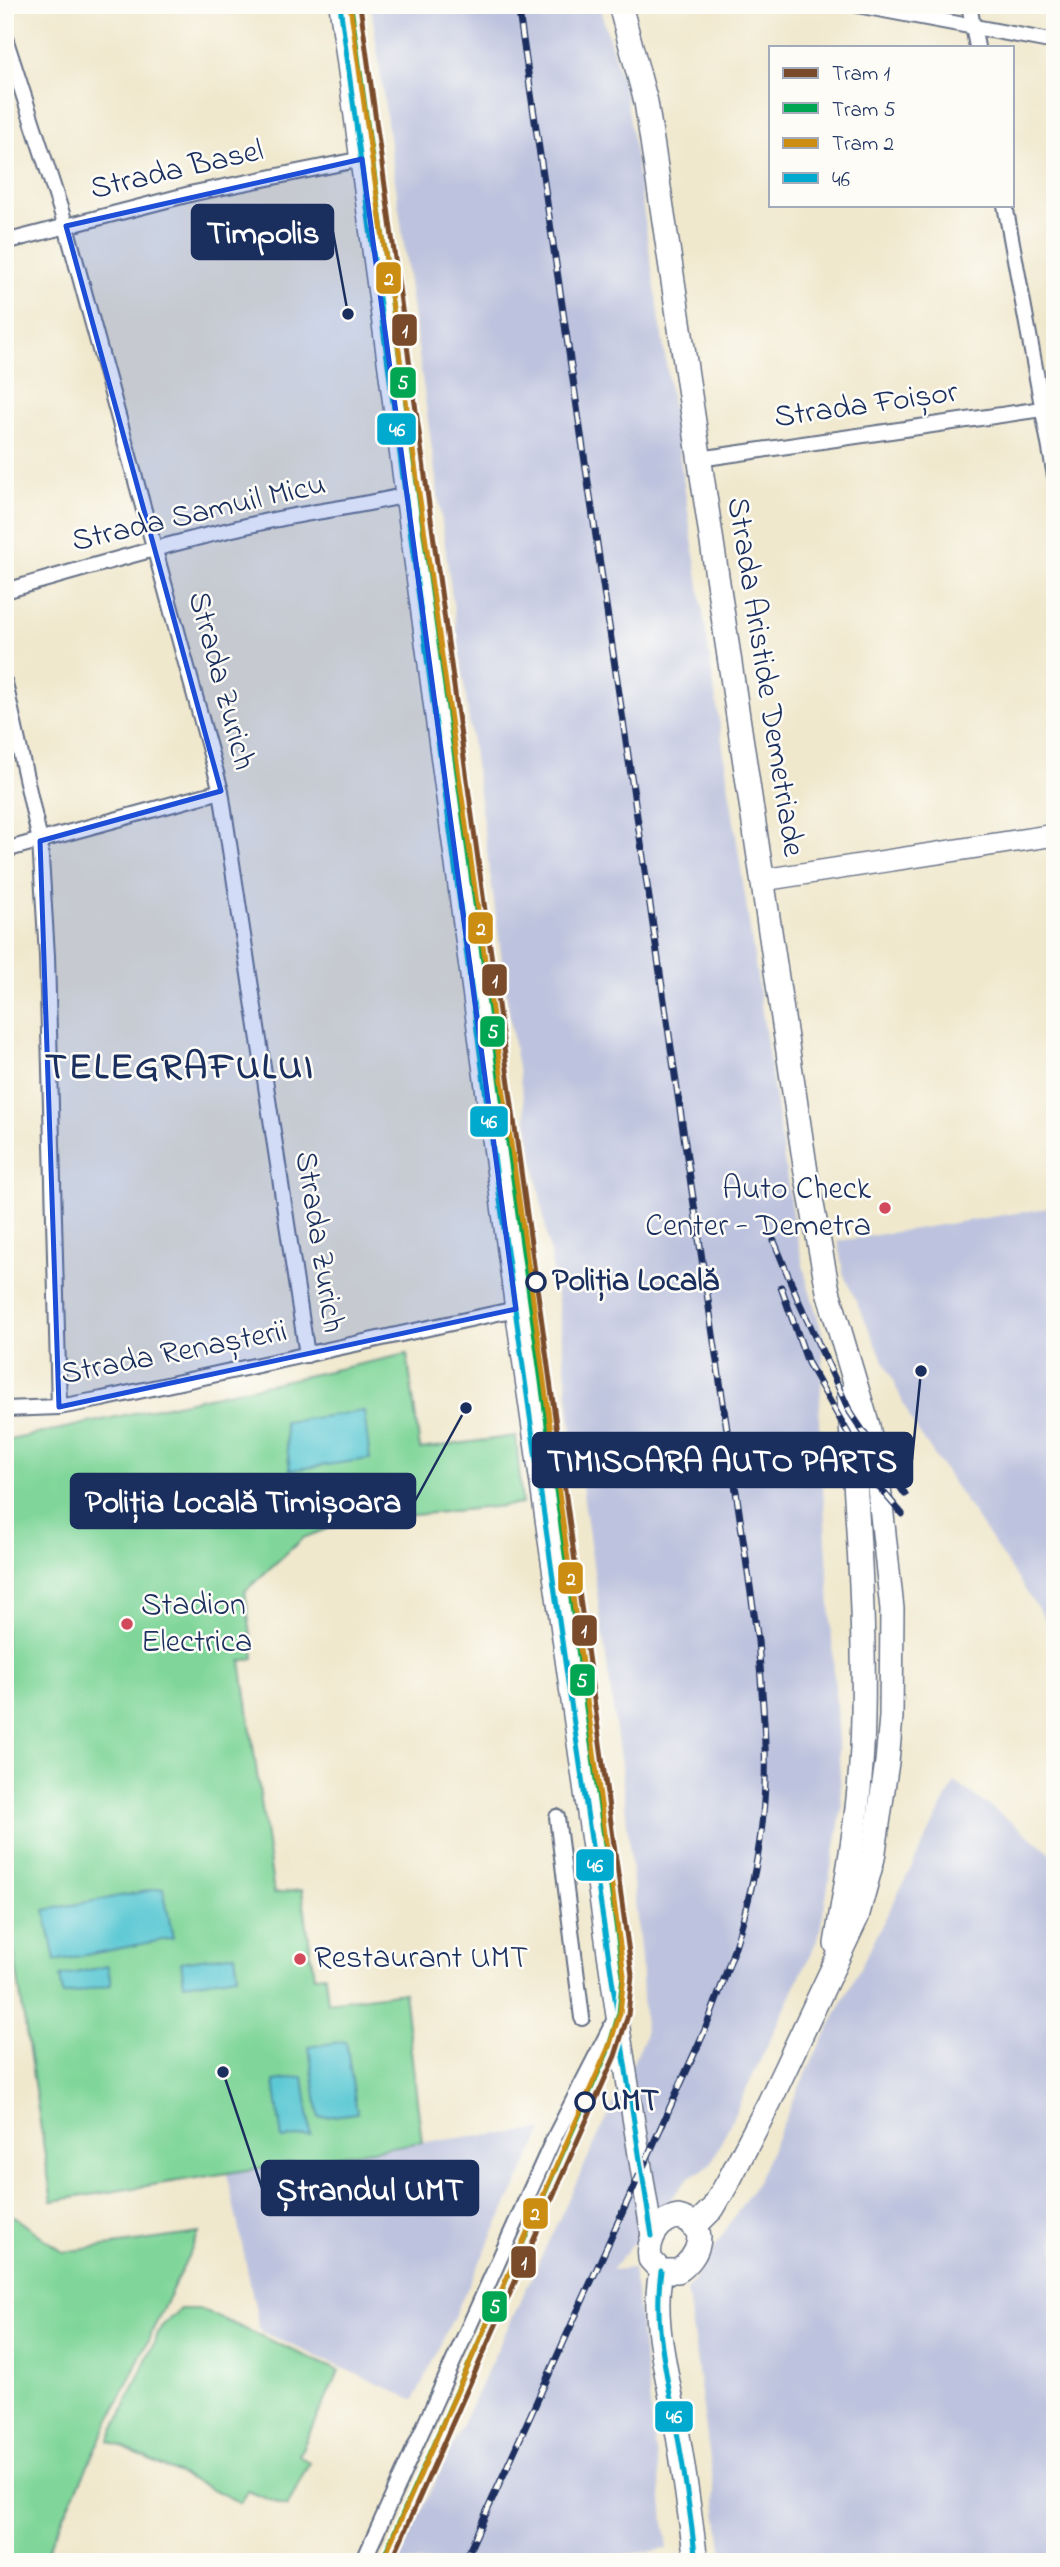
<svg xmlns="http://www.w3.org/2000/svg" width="1060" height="2567" font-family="'Indie Flower',sans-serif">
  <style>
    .industrial { fill: #bdc3de }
    .green { fill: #80d69a; stroke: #4e827c; stroke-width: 2 }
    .water { fill: #5dc9d4; stroke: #3c7c99; stroke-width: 2 }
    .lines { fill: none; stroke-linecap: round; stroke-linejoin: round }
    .street-casing { stroke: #667085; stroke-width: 18 }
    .secondary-casing { stroke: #667085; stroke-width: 24 }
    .primary-casing { stroke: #667085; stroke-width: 26 }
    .street { stroke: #fff; stroke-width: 14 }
    .secondary { stroke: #fff; stroke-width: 21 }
    .primary { stroke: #fff; stroke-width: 23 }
    .rail-casing { stroke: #1b2f5e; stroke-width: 7 }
    .rail { stroke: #fdfcf7; stroke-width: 4.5; stroke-dasharray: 13; stroke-linecap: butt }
    .bus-1-casing { stroke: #fdfcf7; stroke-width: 10 }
    .bus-1 { stroke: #00a9ce; stroke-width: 5 }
    .tram-1-casing { stroke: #fdfcf7; stroke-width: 10 }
    .tram-2-casing { stroke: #fdfcf7; stroke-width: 10 }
    .tram-3-casing { stroke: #fdfcf7; stroke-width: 10 }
    .tram-1 { stroke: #7a4b2a; stroke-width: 5 }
    .tram-2 { stroke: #00a651; stroke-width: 5 }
    .tram-3 { stroke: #cb8e13; stroke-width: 5 }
    .marked { fill: #1d4ed8; fill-opacity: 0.2; stroke: #1d4ed8; stroke-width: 5; stroke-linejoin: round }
    .poi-dot { fill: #d1495b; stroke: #fdfcf7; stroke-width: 2.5 }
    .stop-dot { fill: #fdfcf7; stroke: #1b2f5e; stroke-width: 3.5 }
    .labels { text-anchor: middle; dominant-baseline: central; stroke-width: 5; stroke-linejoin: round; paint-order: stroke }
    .street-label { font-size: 32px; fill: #1b2f5e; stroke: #fdfcf7 }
    .poi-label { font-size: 32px; fill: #1b2f5e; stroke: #fdfcf7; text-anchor: start }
    .stop-label { font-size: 32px; font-weight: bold; fill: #1b2f5e; stroke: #fdfcf7; text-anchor: start }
    .district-label { font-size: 38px; font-weight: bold; letter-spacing: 2px; fill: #1b2f5e; stroke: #fdfcf7 }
    .leader { fill: none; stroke: #1b2f5e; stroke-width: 2.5 }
    .callout-dot { fill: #1b2f5e; stroke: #fdfcf7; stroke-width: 2.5 }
    .callout { fill: #1b2f5e; stroke: #1b2f5e; stroke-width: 2.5 }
    .callout-label { font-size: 33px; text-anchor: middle; font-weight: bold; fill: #fff }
    .line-badge { stroke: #fdfcf7; stroke-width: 2.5 }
    .badge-label { font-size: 19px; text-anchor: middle; font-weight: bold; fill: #fff }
  </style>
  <rect width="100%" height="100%" fill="#fdfcf7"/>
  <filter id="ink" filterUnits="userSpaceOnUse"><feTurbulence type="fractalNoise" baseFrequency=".0143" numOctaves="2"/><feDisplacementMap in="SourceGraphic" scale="14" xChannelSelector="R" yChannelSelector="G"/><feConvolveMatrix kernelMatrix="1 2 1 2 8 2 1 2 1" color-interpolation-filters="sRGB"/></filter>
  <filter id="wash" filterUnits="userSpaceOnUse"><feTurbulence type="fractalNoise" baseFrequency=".00686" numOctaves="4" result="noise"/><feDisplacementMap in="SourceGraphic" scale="28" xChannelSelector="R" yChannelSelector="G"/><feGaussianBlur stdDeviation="1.57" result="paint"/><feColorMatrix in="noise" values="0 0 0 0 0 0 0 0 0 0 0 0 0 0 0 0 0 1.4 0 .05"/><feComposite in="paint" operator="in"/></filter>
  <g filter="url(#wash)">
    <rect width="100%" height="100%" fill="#f0e8cd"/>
    <g class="industrial">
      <path d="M371,5H599L626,96L634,147L792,1213L806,1278L824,1339L819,1420L842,1808L819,1936L711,2164L702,2171L690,2176L611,2270L633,2268L668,2549L565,2562H397L645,2037L641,1958L621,1766L579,1464L574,1452L558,1301L511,1027Z"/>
      <path d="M1055,1207V1634L913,1424L843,1273L838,1241Z"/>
      <path d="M955,1782L1021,1829L1055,1856V2562H724L687,2290L758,2180L801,2083Z"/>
      <path d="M543,2130L414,2400L260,2331L227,2173L422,2142Z"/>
    </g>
    <g class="green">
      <path d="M407,1354L420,1449L516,1436L522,1504L345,1522L303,1538L245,1591L254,1658L241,1661L274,1893L302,1890L314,1976L325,1975L328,2002L404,1992L422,2142L52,2201L5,1894V1441Z"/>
      <path d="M5,2210L63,2252L199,2233L42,2562H5Z"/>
      <path d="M180,2309H200L339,2371L299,2455L309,2463L287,2507L248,2491L241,2503L109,2441L161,2327Z"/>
    </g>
    <g class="water">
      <path d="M364,1411L370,1459L290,1470L284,1422Z"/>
      <path d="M163,1888L173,1938L55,1961L45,1910Z"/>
      <path d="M235,1954L238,1976L184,1984L181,1962Z"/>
      <path d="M108,1966L111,1985L63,1995L60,1976Z"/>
      <path d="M346,2041L357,2113L319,2118L309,2047Z"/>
      <path d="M303,2077L311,2135L282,2139L274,2081Z"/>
    </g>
  </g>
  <g filter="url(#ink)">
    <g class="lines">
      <g class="street-casing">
        <g id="street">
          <path d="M857,5L1055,42"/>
          <path d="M969,5L977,47"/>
          <path d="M5,38L66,226L221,791L307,1355"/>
          <path d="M1005,205L1055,476"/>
          <path d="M5,242L194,193L362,159"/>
          <path d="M699,459L1042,409"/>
          <path d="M5,591C89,567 174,542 259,523C308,512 358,507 406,495"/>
          <path d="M5,683L40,841L47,956L59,1407"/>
          <path d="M5,850L221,791"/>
          <path d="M5,1409L59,1407L102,1399L516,1309"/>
          <path d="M557,1817L582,2018"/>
          <path d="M363,2562L553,2140L616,2017"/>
        </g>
      </g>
      <g class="secondary-casing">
        <g id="secondary">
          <path d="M340,5L516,1309L617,2016L652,2236"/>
          <path d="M763,880L1055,835"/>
        </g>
      </g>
      <g class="primary-casing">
        <g id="primary">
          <path d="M620,5L646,102L651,134L806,1172L828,1291L868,1426L879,1487L892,1609L891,1717L887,1762L873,1858L857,1917L769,2103L728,2182L713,2208L694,2227"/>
          <path d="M836,1944C847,1879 859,1813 862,1748C867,1632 857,1511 849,1396"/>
          <path d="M678,2217C712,2224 699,2258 678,2271H661L650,2259C647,2240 658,2220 678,2217Z"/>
          <path d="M661,2271C651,2319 667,2371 675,2419C684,2466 690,2514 696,2562"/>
        </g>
      </g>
      <use href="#street" class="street"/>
      <use href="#secondary" class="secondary"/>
      <use href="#primary" class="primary"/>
      <g class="rail-casing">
        <g id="rail">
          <path d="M774,1241L799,1302L850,1412L905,1494"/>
          <path d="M781,1287L808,1363L879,1487L902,1514"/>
          <path d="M464,2562L705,2030C734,1956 759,1881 764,1802C768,1748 762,1694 758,1641L518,5"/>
        </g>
      </g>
      <use href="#rail" class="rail"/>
      <g class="bus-1-casing">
        <g id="bus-1">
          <path d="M340,5C440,749 534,1495 652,2236"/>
          <path d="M661,2271C653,2326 668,2379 677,2432C685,2475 691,2519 696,2562"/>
        </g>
      </g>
      <use href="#bus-1" class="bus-1"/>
      <g class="tram-1-casing">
        <path id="tram-1" d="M360,5L632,1975L628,2015L615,2056L391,2562"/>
      </g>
      <g class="tram-2-casing">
        <path id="tram-2" d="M351,6L623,1975L619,2013L607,2053L383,2558"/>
      </g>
      <g class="tram-3-casing">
        <path id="tram-3" d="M350,5L531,1285L624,1975L620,2013L610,2044L382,2562"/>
      </g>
      <use href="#tram-1" class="tram-1"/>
      <use href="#tram-2" class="tram-2"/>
      <use href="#tram-3" class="tram-3"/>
    </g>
  </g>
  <path class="marked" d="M362,159L516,1309L59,1407L40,841L221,791L66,226Z"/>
  <g class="poi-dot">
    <circle cx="885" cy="1208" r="7"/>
    <circle cx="127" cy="1624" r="7"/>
    <circle cx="300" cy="1959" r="7"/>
  </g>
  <g class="stop-dot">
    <circle cx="536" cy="1282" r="9"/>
    <circle cx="585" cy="2102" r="9"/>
  </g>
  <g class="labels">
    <g class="street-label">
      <text transform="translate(177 171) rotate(-13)">Strada Basel</text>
      <text transform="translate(866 406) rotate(-8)">Strada Foișor</text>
      <text transform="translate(199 514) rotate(-13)">Strada Samuil Micu</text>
      <text transform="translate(764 677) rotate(81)">Strada Aristide Demetriade</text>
      <text transform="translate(220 681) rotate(75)">Strada Zurich</text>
      <text transform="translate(318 1242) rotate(81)">Strada Zurich</text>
      <text transform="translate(174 1354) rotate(-11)">Strada Renașterii</text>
    </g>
    <g class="poi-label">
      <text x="871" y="1190" text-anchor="end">Auto Check<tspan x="871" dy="37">Center - Demetra</tspan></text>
      <text x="141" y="1606">Stadion<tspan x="141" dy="37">Electrica</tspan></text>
      <text x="314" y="1959">Restaurant UMT</text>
    </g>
    <g class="stop-label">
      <text x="552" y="1282">Poliția Locală</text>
      <text x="601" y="2102">UMT</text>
    </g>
    <g class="district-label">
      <text x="180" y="1069">TELEGRAFULUI</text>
    </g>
  </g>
  <path class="leader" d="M348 314L333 232M921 1371L912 1460M466 1408L415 1501M223 2072L262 2188"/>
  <g class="callout-dot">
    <circle cx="348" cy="314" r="7"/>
    <circle cx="921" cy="1371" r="7"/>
    <circle cx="466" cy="1408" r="7"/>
    <circle cx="223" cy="2072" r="7"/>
  </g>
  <g class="callout">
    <rect x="192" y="205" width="141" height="54" rx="7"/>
    <rect x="533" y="1433" width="379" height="54" rx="7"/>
    <rect x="71" y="1474" width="344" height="54" rx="7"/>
    <rect x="262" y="2161" width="216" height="54" rx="7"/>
  </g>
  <g class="callout-label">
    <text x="263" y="243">Timpolis</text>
    <text x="722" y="1471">TIMISOARA AUTO PARTS</text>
    <text x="243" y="1512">Poliția Locală Timișoara</text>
    <text x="370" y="2200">Ștrandul UMT</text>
  </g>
  <g class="line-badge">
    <rect x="375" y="261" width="27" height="34" rx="7" fill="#cb8e13"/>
    <rect x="391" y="313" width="27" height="34" rx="7" fill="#7a4b2a"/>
    <rect x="389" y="366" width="28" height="33" rx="7" fill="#00a651"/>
    <rect x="376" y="412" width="41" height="34" rx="7" fill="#00a9ce"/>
    <rect x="467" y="911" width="27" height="34" rx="7" fill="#cb8e13"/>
    <rect x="481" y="963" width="27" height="34" rx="7" fill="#7a4b2a"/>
    <rect x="479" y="1015" width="27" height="33" rx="7" fill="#00a651"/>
    <rect x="469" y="1105" width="40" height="33" rx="7" fill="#00a9ce"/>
    <rect x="557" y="1561" width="27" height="34" rx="7" fill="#cb8e13"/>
    <rect x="571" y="1614" width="27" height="33" rx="7" fill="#7a4b2a"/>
    <rect x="569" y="1663" width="27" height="34" rx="7" fill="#00a651"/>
    <rect x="575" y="1848" width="40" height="34" rx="7" fill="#00a9ce"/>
    <rect x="522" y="2197" width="27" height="33" rx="7" fill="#cb8e13"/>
    <rect x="510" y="2245" width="27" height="34" rx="7" fill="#7a4b2a"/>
    <rect x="481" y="2290" width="27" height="33" rx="7" fill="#00a651"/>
    <rect x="654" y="2400" width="40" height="33" rx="7" fill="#00a9ce"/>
  </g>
  <g class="badge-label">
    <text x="389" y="285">2</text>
    <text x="405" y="337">1</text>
    <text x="403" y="389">5</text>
    <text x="397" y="436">46</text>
    <text x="481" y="935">2</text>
    <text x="495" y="987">1</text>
    <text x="493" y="1038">5</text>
    <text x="489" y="1128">46</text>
    <text x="571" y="1585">2</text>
    <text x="584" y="1637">1</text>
    <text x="582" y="1687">5</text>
    <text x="595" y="1872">46</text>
    <text x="535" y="2220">2</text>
    <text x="524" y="2269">1</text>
    <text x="495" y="2313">5</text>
    <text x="674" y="2423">46</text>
  </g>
  <rect width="1060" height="2567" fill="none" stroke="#fdfcf7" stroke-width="28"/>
  <rect x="769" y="46" width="245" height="161" fill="#fdfcf7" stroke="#a3aaba" stroke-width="2"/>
  <rect x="783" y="68" width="35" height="10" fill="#7a4b2a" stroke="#a3aaba" stroke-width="2"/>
  <text x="832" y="80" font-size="21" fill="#1b2f5e">Tram 1</text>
  <rect x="783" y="103" width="35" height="10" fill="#00a651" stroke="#a3aaba" stroke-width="2"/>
  <text x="832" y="116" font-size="21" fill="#1b2f5e">Tram 5</text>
  <rect x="783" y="138" width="35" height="10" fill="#cb8e13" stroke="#a3aaba" stroke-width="2"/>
  <text x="832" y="150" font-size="21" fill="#1b2f5e">Tram 2</text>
  <rect x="783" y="173" width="35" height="10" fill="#00a9ce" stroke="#a3aaba" stroke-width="2"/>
  <text x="832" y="186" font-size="21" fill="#1b2f5e">46</text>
</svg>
